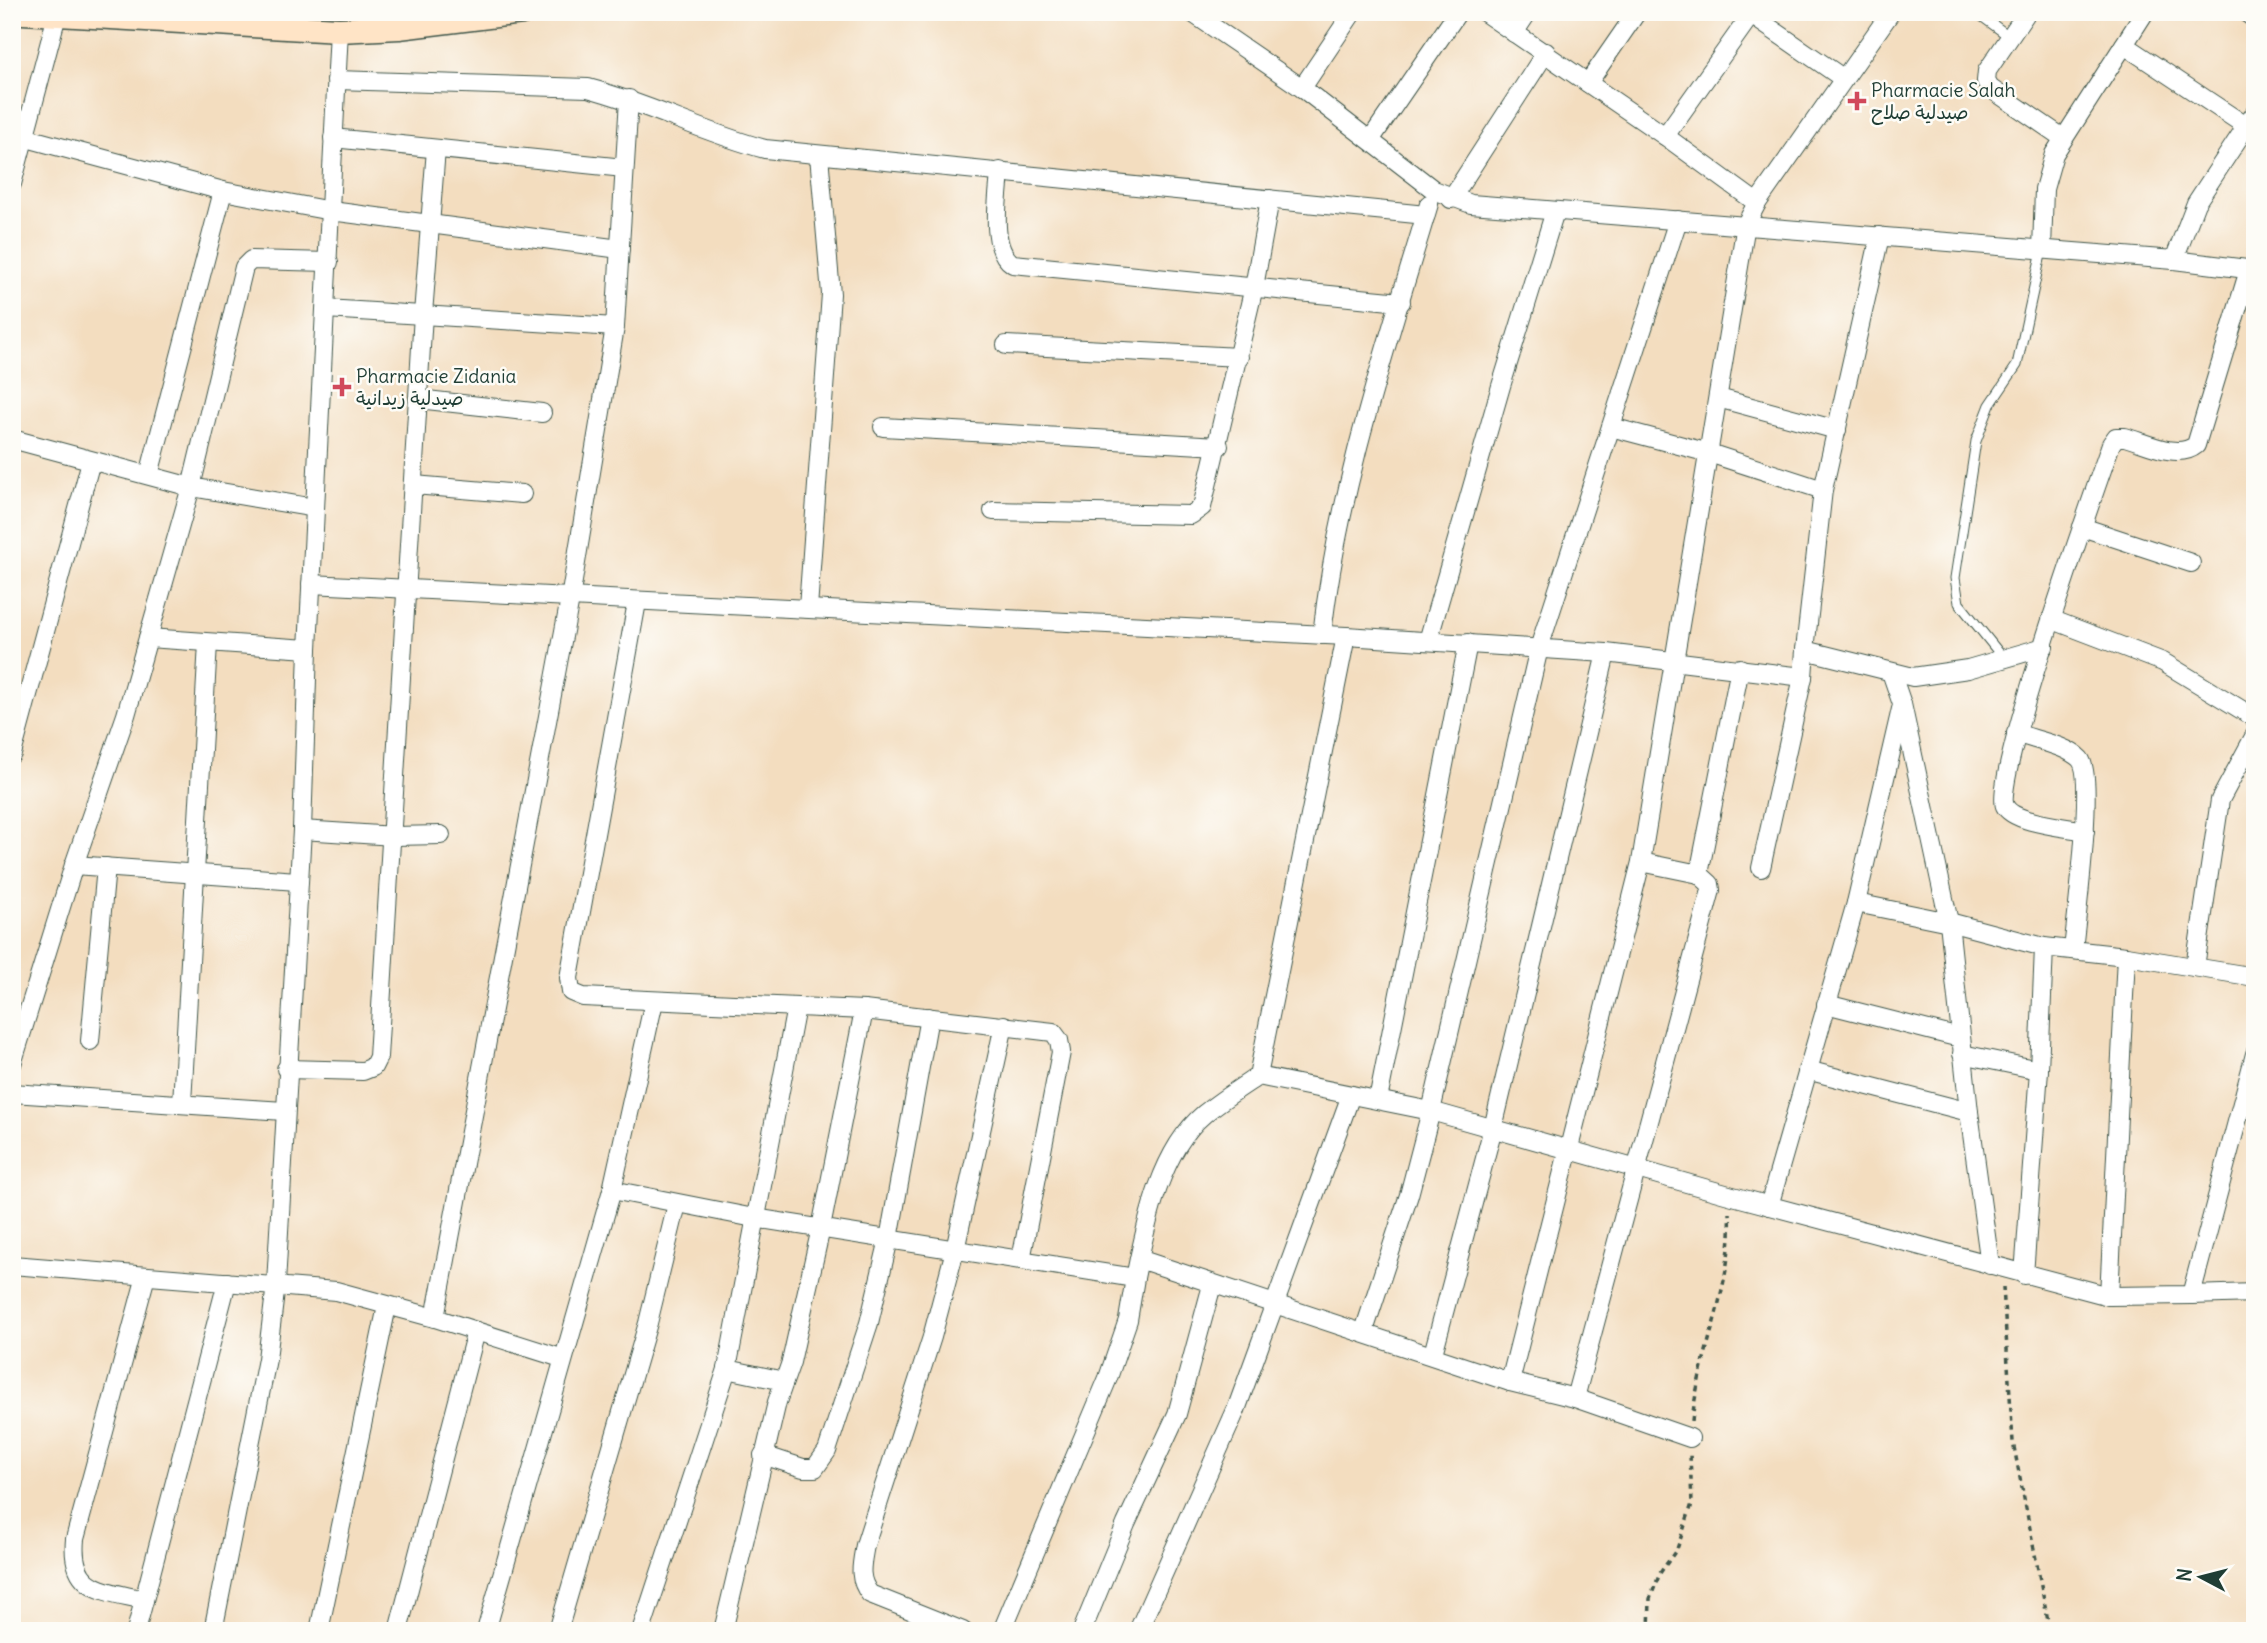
<svg xmlns="http://www.w3.org/2000/svg" width="2267" height="1643" font-family="Delius,'Playpen Sans Arabic',sans-serif">
  <style>
    .lines { fill: none; stroke-linecap: round; stroke-linejoin: round }
    .lane-casing { stroke: #3f5549; stroke-width: 11 }
    .street-casing { stroke: #3f5549; stroke-width: 20 }
    .secondary-casing { stroke: #3f5549; stroke-width: 27 }
    .path { stroke: #3f5549; stroke-width: 3.5; stroke-dasharray: 5 5; stroke-linecap: butt }
    .lane { stroke: #fff; stroke-width: 9 }
    .street { stroke: #fff; stroke-width: 18 }
    .secondary { stroke: #ffe4c6; stroke-width: 24 }
    .poi-dot { fill: #d1495b; stroke: #fdfcf7; stroke-width: 2.5 }
    .labels { text-anchor: middle; dominant-baseline: central; stroke-width: 5; stroke-linejoin: round; paint-order: stroke }
    .poi-label { font-size: 19px; fill: #1f3d34; stroke: #fdfcf7; text-anchor: start }
  </style>
  <rect width="100%" height="100%" fill="#fdfcf7"/>
  <filter id="ink" filterUnits="userSpaceOnUse"><feTurbulence type="fractalNoise" baseFrequency=".0143" numOctaves="2"/><feDisplacementMap in="SourceGraphic" scale="14" xChannelSelector="R" yChannelSelector="G"/><feConvolveMatrix kernelMatrix="1 2 1 2 8 2 1 2 1" color-interpolation-filters="sRGB"/></filter>
  <filter id="wash" filterUnits="userSpaceOnUse"><feTurbulence type="fractalNoise" baseFrequency=".00686" numOctaves="4" result="noise"/><feDisplacementMap in="SourceGraphic" scale="28" xChannelSelector="R" yChannelSelector="G"/><feGaussianBlur stdDeviation="1.57" result="paint"/><feColorMatrix in="noise" values="0 0 0 0 0 0 0 0 0 0 0 0 0 0 0 0 0 1.4 0 .05"/><feComposite in="paint" operator="in"/></filter>
  <g filter="url(#wash)">
    <rect width="100%" height="100%" fill="#f3ddbf"/>
  </g>
  <g filter="url(#ink)">
    <g class="lines">
      <g class="lane-casing">
        <g id="lane">
          <path d="M1976,12L2010,37"/>
          <path d="M2004,659L1959,603L1955,578L1976,441L1990,405L2017,365L2042,250"/>
        </g>
      </g>
      <g class="street-casing">
        <g id="street">
          <path d="M1191,12L1302,88L1434,190L1471,204L2174,260L2255,270"/>
          <path d="M1484,12L1665,136L1757,203"/>
          <path d="M1747,12L1844,79"/>
          <path d="M2027,12L1987,71L1986,81L1990,88L2063,138"/>
          <path d="M2245,12L2255,19"/>
          <path d="M1514,33L1528,12"/>
          <path d="M2124,45L2255,132"/>
          <path d="M336,80L588,88C649,104 704,133 765,149L1426,215"/>
          <path d="M1588,83L1637,12"/>
          <path d="M1302,88L1353,12"/>
          <path d="M12,134L223,191L331,211L620,249"/>
          <path d="M1665,136L1753,12"/>
          <path d="M333,138L624,168"/>
          <path d="M1371,139L1458,12"/>
          <path d="M1000,171C999,196 988,248 1013,264L1401,302"/>
          <path d="M12,184L57,15"/>
          <path d="M1451,199L1546,52"/>
          <path d="M2042,250L2044,189L2054,154L2145,12"/>
          <path d="M2174,260L2196,203L2255,113"/>
          <path d="M326,309L615,327"/>
          <path d="M1006,345L1239,357"/>
          <path d="M1718,398L1837,430"/>
          <path d="M418,399L542,413"/>
          <path d="M883,427L1219,446"/>
          <path d="M1611,427L1709,453L1823,490"/>
          <path d="M12,439L191,487L315,508"/>
          <path d="M149,475L223,191"/>
          <path d="M414,485L522,494"/>
          <path d="M993,511L1191,515L1202,507L1254,287L1270,199"/>
          <path d="M2082,527L2191,563"/>
          <path d="M311,584L1346,636L1258,1076L1431,1111L1729,1195L2109,1296L2191,1295L2255,1054"/>
          <path d="M637,602L569,978L571,992L583,997L864,1010L1053,1032L1059,1040L1061,1052L1021,1260"/>
          <path d="M808,608L831,294L819,155"/>
          <path d="M2053,620L2163,662L2255,718"/>
          <path d="M1322,635C1338,489 1387,345 1429,204"/>
          <path d="M1346,636L1606,653L1803,677L1805,650L1913,677L1968,669L2044,647"/>
          <path d="M148,638L308,649"/>
          <path d="M1428,641L1501,386L1555,211"/>
          <path d="M1805,650L1823,490L1880,236"/>
          <path d="M1891,672L1902,704L1949,922L1969,1112L1990,1265"/>
          <path d="M2016,733C2034,740 2066,745 2080,759C2095,776 2076,921 2073,950"/>
          <path d="M12,754L91,461"/>
          <path d="M302,830L394,836L441,835"/>
          <path d="M2085,831C2066,827 2013,823 2005,806C1992,780 2095,490 2111,444L2116,437H2125C2146,443 2178,460 2196,445L2249,270"/>
          <path d="M74,865L297,881"/>
          <path d="M1761,868L1803,677"/>
          <path d="M1699,874L1740,668"/>
          <path d="M1856,903L1949,922L2044,947L2126,956L2255,977"/>
          <path d="M2195,967L2220,800L2255,735"/>
          <path d="M1826,1004L1960,1038"/>
          <path d="M90,1041L106,867"/>
          <path d="M1962,1054L2039,1070"/>
          <path d="M12,1064L74,865L126,715L191,487L244,267L251,260L329,262"/>
          <path d="M286,1069L363,1071L373,1067L378,1057L423,314L436,149"/>
          <path d="M1807,1070L1969,1112"/>
          <path d="M12,1093L284,1111"/>
          <path d="M1378,1100L1468,643"/>
          <path d="M182,1103L208,643"/>
          <path d="M612,1190L754,1218L1135,1278C1146,1224 1160,1151 1204,1114C1221,1100 1240,1088 1258,1076"/>
          <path d="M1769,1206L1856,903L1901,709"/>
          <path d="M1139,1259L1510,1382L1575,1398L1690,1438"/>
          <path d="M12,1265L336,1291L435,1318L561,1358"/>
          <path d="M2024,1275L2039,1070L2044,947"/>
          <path d="M2191,1295L2255,1293"/>
          <path d="M2109,1296L2126,956"/>
          <path d="M435,1318L570,599L615,327L629,99"/>
          <path d="M1364,1331L1409,1195L1431,1111L1539,648L1678,220"/>
          <path d="M1433,1354L1493,1128L1606,653"/>
          <path d="M727,1369L784,1381"/>
          <path d="M1510,1382L1641,862L1746,224L1757,203L1891,12"/>
          <path d="M1575,1398L1711,890L1710,884L1699,874L1641,862"/>
          <path d="M763,1455L803,1468H815L827,1451L869,1323L889,1239L929,1017"/>
          <path d="M144,1600C103,1590 70,1591 75,1539L146,1276"/>
          <path d="M136,1631L227,1282"/>
          <path d="M213,1631L267,1359L276,1284L302,830L308,649L339,30"/>
          <path d="M319,1631L387,1306"/>
          <path d="M398,1631L476,1331"/>
          <path d="M486,1631L612,1190L654,1001"/>
          <path d="M558,1631L648,1323L677,1204"/>
          <path d="M641,1631L727,1369L796,1007"/>
          <path d="M723,1631L777,1402L791,1362L821,1228L864,1010"/>
          <path d="M963,1631L870,1594C857,1578 862,1563 865,1545L932,1337L955,1250L1004,1025"/>
          <path d="M1002,1631L1108,1378L1128,1320L1135,1278"/>
          <path d="M1082,1631L1126,1524L1177,1414L1212,1285"/>
          <path d="M1138,1631L1236,1410L1351,1095"/>
        </g>
      </g>
      <g class="secondary-casing">
        <path id="secondary" d="M23,12L339,30L399,27L522,12"/>
      </g>
      <g class="path">
        <path d="M2003,1287L2013,1442L2050,1631"/>
        <path d="M1692,1421C1699,1352 1734,1283 1730,1213"/>
        <path d="M1649,1631L1650,1599L1660,1573L1677,1549L1692,1504L1690,1454"/>
      </g>
      <use href="#lane" class="lane"/>
      <use href="#street" class="street"/>
      <use href="#secondary" class="secondary"/>
    </g>
  </g>
  <g class="poi-dot">
    <path d="M1853.5 90.5h7v7h7v7h-7v7h-7v-7h-7v-7h7z"/>
    <path d="M338.5 376.5h7v7h7v7h-7v7h-7v-7h-7v-7h7z"/>
  </g>
  <g class="labels">
    <g class="poi-label">
      <text x="1871" y="90">Pharmacie Salah<tspan x="1871" dy="22">صيدلية صلاح</tspan></text>
      <text x="356" y="376">Pharmacie Zidania<tspan x="356" dy="22">صيدلية زيدانية</tspan></text>
    </g>
  </g>
  <rect width="2267" height="1643" fill="none" stroke="#fdfcf7" stroke-width="42"/>
  <g transform="translate(2201 1577) rotate(277)" stroke="#fdfcf7" stroke-width="5" paint-order="stroke">
  <path d="M0-5L12 26L0 18L-12 26Z" fill="#1f3d34"/>
  <text y="-10" font-size="19" font-weight="bold" text-anchor="middle" fill="#1f3d34">N</text>
  </g>
</svg>
